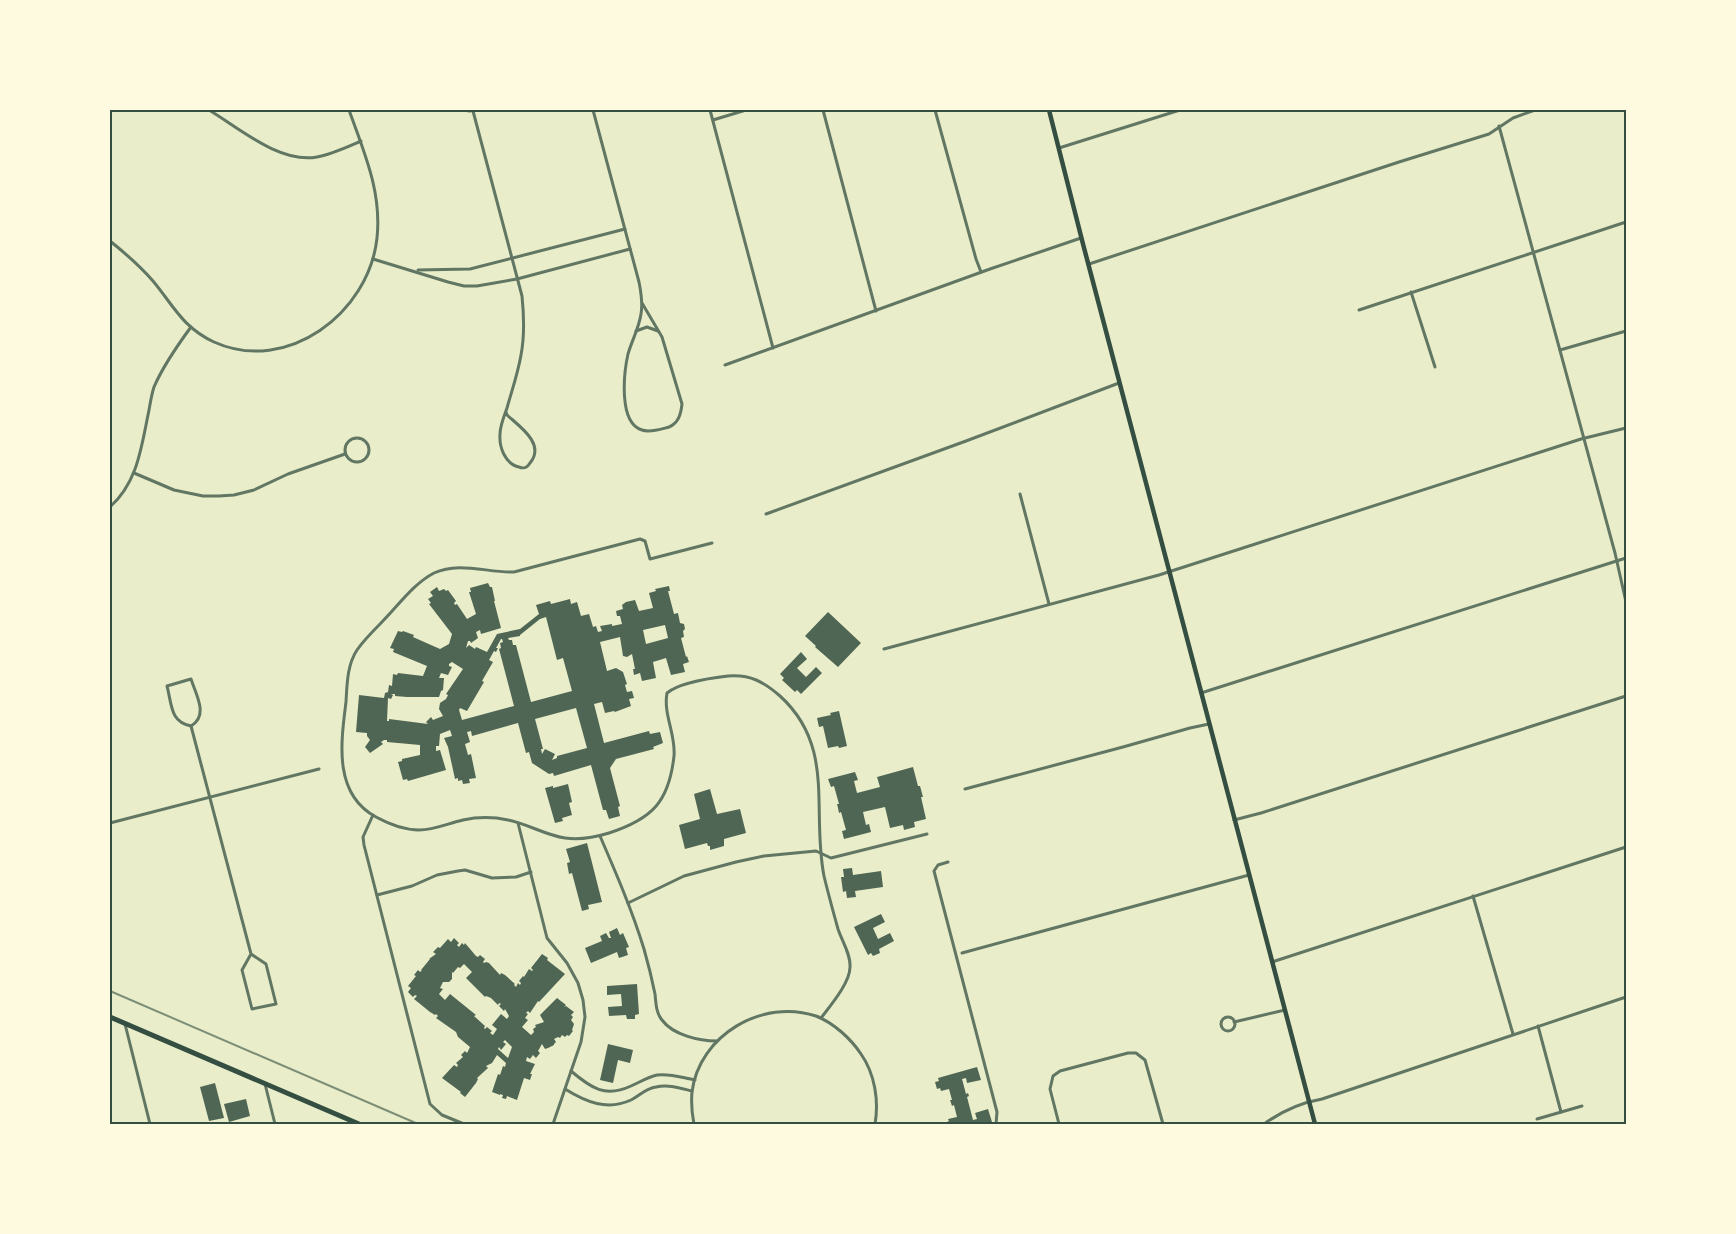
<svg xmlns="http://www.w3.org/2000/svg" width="1736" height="1234" font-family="Poppins,sans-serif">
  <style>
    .building { fill: #4f6655; fill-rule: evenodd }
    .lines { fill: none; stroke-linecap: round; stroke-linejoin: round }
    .minor { stroke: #617663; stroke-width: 3 }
    .secondary { stroke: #344e41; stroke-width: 4.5 }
    .primary { stroke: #344e41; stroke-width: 5 }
    .rail { stroke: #7c8e77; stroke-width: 2 }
    .neatline { fill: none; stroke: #344e41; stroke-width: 2 }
  </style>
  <rect width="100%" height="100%" fill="#e9edc9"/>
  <g class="building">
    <path d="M488,583L490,587H492L495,601H494L501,628L481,634L480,630L476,632L478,638L471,643L470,641H468L466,648L469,645L475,649L476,647L487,652L497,634L520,629L539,614L536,605L550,601L551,604L570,599L571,604L577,602L581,616L589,614L593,627L596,626L598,632L602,631L600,626L612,624V626L622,624L620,616H617L616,611L623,609L622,605L626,602L635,600L639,611L653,608L649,593L656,591L655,589L669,586L670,591H668L674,614L678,613L680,623L684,624L685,629L683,631L684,637L681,638L686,657L687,656L689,662L683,664L685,672L671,675L666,658L653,662L656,678L642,681L640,673L634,675L633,669H635L632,654L627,657L623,656L620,637L600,642L607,671L616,668L623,672L627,684L625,685L627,692L632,691L634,698L629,699L631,706L615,712L614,711L605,713L602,702L594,704L604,743L649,731L650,734L660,732L663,743L653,747L654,749L616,759L610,768L620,806L618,807L620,816L609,819L606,810H603L591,765L554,776L553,773L549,774L532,763L529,752L526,753L518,723L472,736L471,731L467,732L470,742L465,744L468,755L471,754L476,778L469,779L470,783L463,784L462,780L458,781V778L455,779L448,747L444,738L452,736L450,730L440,734L439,746H436V751L440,750L446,770L408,781L407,779L403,780L398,762L402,761V759L420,755V745L387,742V740H384L381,742L383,744L370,753L365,747L370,740L367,736V733L356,732L359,695L384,698L385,693L388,692L389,685L392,686L393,674L397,675L398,673L423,676L427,666L393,652L394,649L390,648L398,631L402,632L403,631L414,635L413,637L440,649L449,644L452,634L429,604L431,603L428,599L433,596L430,592L437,587L439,591L444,589L446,591L448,590L456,601L454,603L455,605L457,604L467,619L476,614L469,592H471L470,588ZM546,617L557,660L563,658L572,691L531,702L516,645H513L512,640H509L508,638L520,636V635L540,619ZM665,625L668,638L646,644L643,630ZM501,639H502L503,642L500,643L501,648L499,649L514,706L462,720L459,710L460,708L467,711L484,682L482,681L493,662L489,660L494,651L496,652L498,648H496ZM452,662L463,669L446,694L448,695L446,699L440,703L439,709L443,716L433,720L431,717L426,722L428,724L389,719V721H387L388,698L391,699L393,695L391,694H395V696L407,697H439L441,691L443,690L444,678H439L441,673L448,675L452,667L449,666V664ZM576,708L587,748L557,756V758L552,760L555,754L545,749L542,754L541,749H543L535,719Z"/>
    <path d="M828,612L861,643L838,667L815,647L816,646L805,636Z"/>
    <path d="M801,652L807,659L797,668L806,677L816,667L822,673L801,694L797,690L795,692L782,680L784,678L780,674Z"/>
    <path d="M839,711L847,746L839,748L838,746L828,748L823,726L819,727L817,718L831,715L830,713Z"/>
    <path d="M913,767L918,786H920L923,797H921L926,819L914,822L915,827L904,830L903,825L890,828L885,807L863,812L866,825L869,824L871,832L844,839L842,831L846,830L841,812L839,813L838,808L837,804H839L834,786L831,787L828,779L855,772L858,780L854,781L857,793L880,787L877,777Z"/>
    <path d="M568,784L572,802L569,803L572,815L562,818L563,821L555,823L545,788L553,786V788Z"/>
    <path d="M710,789L717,814L740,809L746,833L724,839V846L710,850V846H708L707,843L685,849L679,825L700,819L694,794Z"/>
    <path d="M587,843L602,902L588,905L589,909L582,911L572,873L569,874L567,863L570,862L566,849Z"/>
    <path d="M852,868L853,875L881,871L883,887L855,891L856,897L847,898L846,891L843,892L841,877H844L843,869Z"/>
    <path d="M881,914L885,922L873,928L878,939L890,933L894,941L879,949L880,953L873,956L871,953L868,955L854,927Z"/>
    <path d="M617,928L620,935L623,933L629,947L626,948L628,955L619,958L617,952L591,963L585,948L602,941L600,936L606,933L609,938H611L609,932Z"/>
    <path d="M454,938L459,943L457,945L459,947L462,943L464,945L465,943L476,956L478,957L480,955L485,959L483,962L484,963L486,962L489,963L500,975L501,973L505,975L515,984L514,985L516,987L518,983L520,985L521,983L519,981L523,976L524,977L529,969L532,971L533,970L531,968L542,954L548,958L547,960L565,974L539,1002L538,1001L530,1013L528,1011L526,1013L528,1014L525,1018L528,1020L522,1027L531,1035L534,1032L533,1029L536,1027L535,1025L544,1022L540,1015L557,998L566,1005L564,1007L566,1006L574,1012L571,1015L573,1017L571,1020L574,1024L572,1030L573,1031L569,1036L567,1035L565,1037L562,1035L560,1038L558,1037L554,1039L556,1042L554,1044V1045L548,1048L545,1049L542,1044L538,1051L540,1053L536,1058L533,1055L530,1059L527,1057L526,1061L535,1064L530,1074H532L530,1080L524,1078L517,1100L507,1096L506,1099L502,1098L503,1095L500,1094V1095L492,1092L498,1074L500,1075L503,1066L505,1067L506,1063L497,1055L492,1063L486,1066L488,1068L477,1078L478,1079L476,1083L465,1097L460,1093L461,1092L442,1078L454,1065L457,1067L458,1065L456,1063L463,1057L461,1055L465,1051L467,1053L470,1047L458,1037L456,1032L436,1018L438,1016L436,1014L435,1015L430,1012L414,999L417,996L415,995L413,997L408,992L411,988L408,986L416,976L414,975L418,970L420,972L422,970H421L430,959H429L436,954L433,952L438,947L440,948L448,939L451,942ZM464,964L472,972L466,978L485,997L486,996L491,998L498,1005L499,1003L501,1004L499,1006L504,1011L505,1009L509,1016L507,1019L501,1014L492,1025L497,1029L493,1035L490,1033L492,1031L487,1027L485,1029L484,1028L485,1026L474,1016L476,1015L450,994L445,1000L439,994L443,989L440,988L443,982H449L452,979V972L453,973L458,967L460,968ZM505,1040L512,1047L508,1058L498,1049L499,1047L501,1050L506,1044L503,1042Z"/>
    <path d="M637,984L639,1014L635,1015V1019H627L626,1015L609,1016L608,1007L622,1006L621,994L607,995V986Z"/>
    <path d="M608,1044L633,1050L630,1063L618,1060L613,1083L600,1080Z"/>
    <path d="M977,1067L981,1080L967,1083L966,1078L962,1079L966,1094L968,1093L969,1096L967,1097L973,1120L977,1119L975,1113L988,1109L992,1122L981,1124H946L945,1123L949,1121L948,1119L957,1117L954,1105L952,1106L950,1100H952L949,1089L941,1091L940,1088L937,1089L935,1082L939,1081L938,1078Z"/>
    <path d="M215,1083L224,1118L209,1121L200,1087Z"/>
    <path d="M246,1099L250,1116L229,1122L224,1104Z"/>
  </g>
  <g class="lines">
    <g class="minor">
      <path d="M209,110C239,128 280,164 317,157C332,154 347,147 361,141"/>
      <path d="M465,110L469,111L477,110"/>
      <path d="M593,110L639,282C641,292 643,303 641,314C639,328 632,340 628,354C624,372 618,423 642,430C650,433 661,429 669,427C679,423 681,413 682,404L662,337L642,303"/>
      <path d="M710,110L773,348"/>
      <path d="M823,110L876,311"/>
      <path d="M935,110L976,259L981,272"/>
      <path d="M473,111L522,296C524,316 525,335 521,355C518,373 512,390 507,408C504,416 500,426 500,434C499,447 505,464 519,467C524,469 527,468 530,463C546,444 519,426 507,415L506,412"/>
      <path d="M713,120L746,110"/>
      <path d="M1499,126L1615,553L1626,602"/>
      <path d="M1059,148L1180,110"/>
      <path d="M110,241C125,253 140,266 153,281C173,305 183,328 214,342C287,375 369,313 377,238C382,192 364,152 349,110"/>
      <path d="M373,259L448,282L464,286H477L517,279L630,249"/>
      <path d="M1089,264L1399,162L1489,134L1513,118L1535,110"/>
      <path d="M418,270L470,269L625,229"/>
      <path d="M1411,292L1435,367"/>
      <path d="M1359,310L1626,222"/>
      <path d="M636,331L647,327L658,331"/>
      <path d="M1560,350L1626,331"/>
      <path d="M725,365L990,269L1081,238"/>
      <circle cx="357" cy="450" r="12"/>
      <path d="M134,473L174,490L203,496H219L234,495L254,490L288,474L345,454"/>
      <path d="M1020,494L1049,604"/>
      <path d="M110,507C137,483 141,449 148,415C150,406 151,396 154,387C163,366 177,346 191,327"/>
      <path d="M766,514L966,441L1119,383"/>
      <path d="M712,543L650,559L645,541L640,539L514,572C488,573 459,561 434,573C413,584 398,606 381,623C373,631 364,640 357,650C347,665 347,685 346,702C341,742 333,794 376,817C389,824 404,830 419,830C434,830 449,823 463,820C477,817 494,817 508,820C528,824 545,835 565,838C579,840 596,837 609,833C652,819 669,802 674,756C676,735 663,714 667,693C679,683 711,678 728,676C750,674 764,682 780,696C836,747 811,810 824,876C828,893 833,911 838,929C842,941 851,955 850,967C850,983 830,1006 821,1018"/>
      <path d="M884,649L1159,575L1581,439L1626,428"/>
      <path d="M191,679C196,695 209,715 191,726C170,722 172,705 167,686Z"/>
      <path d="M1201,693L1626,558"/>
      <path d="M191,726L251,954L266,964L276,1004L252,1009L242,970L251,954"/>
      <path d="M965,789L1123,747L1190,728L1209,724"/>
      <path d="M373,815L363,837L364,845L430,1104L442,1115L464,1124"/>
      <path d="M1234,820L1261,813L1626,696"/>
      <path d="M110,823L319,769"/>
      <path d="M518,823L547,938L567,963L578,983L583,1000L585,1017L581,1042L553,1124"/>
      <path d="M600,836C616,873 632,910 644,949C648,963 652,979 655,994C656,1003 656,1013 662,1020C673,1035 699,1041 717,1041"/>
      <path d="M948,862L938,865L934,871L997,1112L996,1124"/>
      <path d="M377,895L412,886L437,875L458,871L465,870L492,878L516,877L531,872"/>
      <path d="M1473,896L1513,1034"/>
      <path d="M628,903L684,876L736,862L764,856L816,851L831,858L927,834"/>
      <path d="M962,953L1249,875"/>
      <path d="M1272,962L1626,847"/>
      <circle cx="1228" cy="1024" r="7"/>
      <path d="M1234,1022L1285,1010"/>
      <path d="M125,1024L150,1124"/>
      <path d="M1538,1026L1561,1112"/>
      <path d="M571,1071C591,1088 605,1098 631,1086C640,1082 648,1077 657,1075C670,1073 683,1078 695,1080"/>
      <path d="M265,1084L275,1124"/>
      <path d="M565,1089C586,1102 607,1111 631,1100C639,1096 646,1088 656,1087C668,1084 680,1088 692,1091"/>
      <path d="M1537,1119L1582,1106"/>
      <path d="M694,1124C692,1114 691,1103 692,1092C699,1035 763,998 816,1016C834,1023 851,1039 861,1054C875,1074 879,1101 875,1124"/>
      <path d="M1059,1124L1050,1089L1053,1076L1060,1071L1128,1053H1136L1145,1060L1163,1124"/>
      <path d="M1264,1124C1282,1111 1299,1103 1322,1099L1626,997"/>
    </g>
    <path class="secondary" d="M1049,110L1083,244L1315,1124"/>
    <path class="primary" d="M110,1017L359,1124"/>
    <path class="rail" d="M110,991L418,1124"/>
  </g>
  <rect width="1736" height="1234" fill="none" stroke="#fefae0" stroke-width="222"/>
  <rect x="111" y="111" width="1514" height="1012" class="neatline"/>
</svg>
